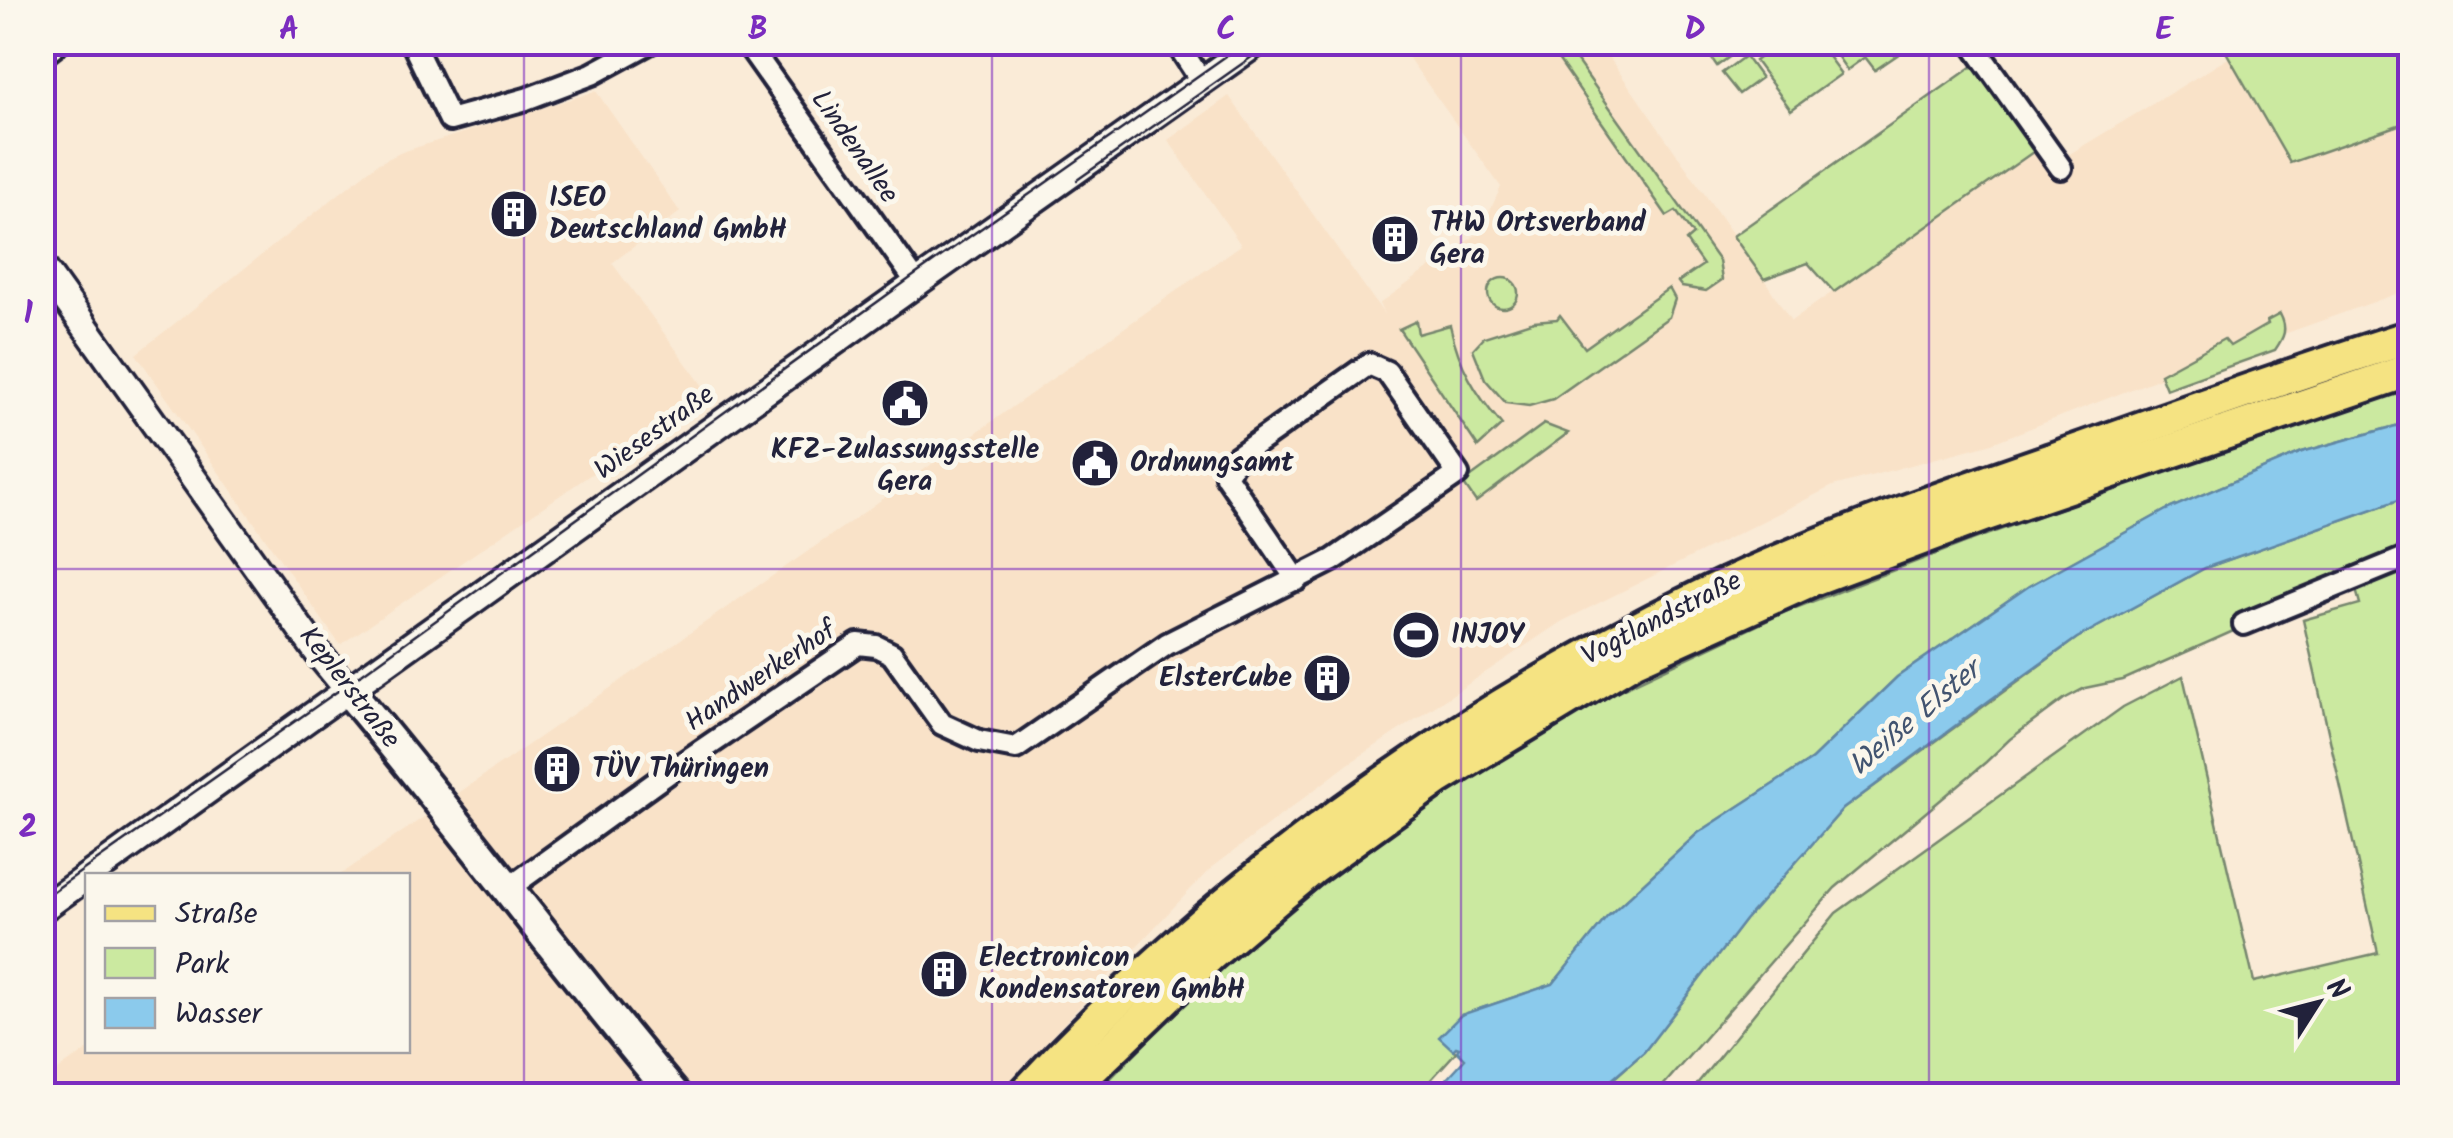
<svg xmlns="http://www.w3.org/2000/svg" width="2453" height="1138" font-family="Kalam,sans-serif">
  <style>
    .built { fill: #f9e2c8 }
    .green { fill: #cbe9a0; stroke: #76866e; stroke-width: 2.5 }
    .water { fill: #8bcaec; stroke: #6187a5; stroke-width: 2.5 }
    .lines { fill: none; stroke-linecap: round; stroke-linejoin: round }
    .minor-casing { stroke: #22223b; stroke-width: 28 }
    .tertiary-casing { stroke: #22223b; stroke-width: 32 }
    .secondary-casing { stroke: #22223b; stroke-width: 38 }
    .primary-casing { stroke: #22223b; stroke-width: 40 }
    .minor { stroke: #fbf7ec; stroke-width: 20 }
    .tertiary { stroke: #fbf7ec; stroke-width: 25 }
    .secondary { stroke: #fbf7ec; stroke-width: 30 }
    .primary { stroke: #f5e382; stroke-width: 32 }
    .tram { stroke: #22223b; stroke-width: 2.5 }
    .grid { fill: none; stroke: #7b2cbf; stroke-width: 2.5; stroke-opacity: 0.55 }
    .labels { text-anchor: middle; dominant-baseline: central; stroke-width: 10; stroke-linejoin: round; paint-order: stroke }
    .street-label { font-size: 28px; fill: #22223b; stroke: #fbf7ec }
    .poi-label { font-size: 28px; font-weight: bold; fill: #22223b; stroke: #fbf7ec; text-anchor: start }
    .water-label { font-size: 30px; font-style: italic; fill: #425470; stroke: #fbf7ec }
    .neatline { fill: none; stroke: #7b2cbf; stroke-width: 4 }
    .grid-label { font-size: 32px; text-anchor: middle; font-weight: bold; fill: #7b2cbf }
  </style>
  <rect width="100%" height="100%" fill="#faebd7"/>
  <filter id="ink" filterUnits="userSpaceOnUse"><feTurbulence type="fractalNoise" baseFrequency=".01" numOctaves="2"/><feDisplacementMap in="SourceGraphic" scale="20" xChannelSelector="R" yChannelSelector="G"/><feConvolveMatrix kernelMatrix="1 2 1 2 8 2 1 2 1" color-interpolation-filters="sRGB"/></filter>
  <g filter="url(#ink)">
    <g class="built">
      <path d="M1398,43H1599L1764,279L1791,321L2043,145L2058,161L2230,57L2290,163L2410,121V289L2155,380L1989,444L1833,486L1561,622L1347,765L1209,870L996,1095L43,1096L42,1081L87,1050H408V876L340,875L843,527L1241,245L1168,140L1229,96L1384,314L1379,304L1480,232L1501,187Z"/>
      <path d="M596,91L680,212L612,263L709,394L340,645L136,354L377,164L402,152Z"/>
    </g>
    <g class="green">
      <path d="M1708,42L1734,43L1739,50L1717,66L1703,46Z"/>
      <path d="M1781,42L1818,43L1841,74L1791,110L1755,61Z"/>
      <path d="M1547,43H1564L1719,261L1722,280L1706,291L1682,287L1678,282L1703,265L1686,241L1693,235L1676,211L1667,216Z"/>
      <path d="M1828,43H1915L1875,70L1865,57L1847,70Z"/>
      <path d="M2221,43H2410V121L2290,163Z"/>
      <path d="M1745,56L1761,78L1739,94L1722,73Z"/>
      <path d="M1983,59L2043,145L1834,292L1808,263L1764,279L1733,236Z"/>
      <circle cx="1503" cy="293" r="15"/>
      <path d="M1669,288L1675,299L1669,317L1553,399L1529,406L1506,403L1485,379L1473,349L1484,337L1534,321L1557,319L1560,315L1585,348Z"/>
      <path d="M2280,314C2288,329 2284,337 2275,350L2166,389L2160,374L2224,339L2230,346L2268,324L2267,321Z"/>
      <path d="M1416,321L1418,334L1450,325C1459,366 1475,393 1502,425L1478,447L1399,329Z"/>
      <path d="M2410,382V422L2302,452L2166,510L2029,586L1897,677L1812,759L1698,833L1607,917L1553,984L1461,1015L1440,1037L1456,1052L1417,1095H1405L1396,1088L1389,1096H1093L1235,952L1407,820L1596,701L1785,612L1972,540Z"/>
      <path d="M1544,424L1568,433L1476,502L1463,483Z"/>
      <path d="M2410,496V1095H1688L1836,913L2123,707L2183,676L2254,982L2378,953L2303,620L2360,604L2355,586L2274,613L2123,680L2085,688L2064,699L2010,739L1986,762L1835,888L1655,1095L1594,1096L1644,1052L1745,920L1843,809L2077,638L2205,568Z"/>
    </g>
    <path class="water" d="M2410,422V496L2205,568L2077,638L1990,700L1843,809L1745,920L1644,1052L1594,1095H1432L1465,1059L1457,1051L1459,1048L1456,1047L1453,1050L1439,1037L1461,1015L1553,984L1607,917L1698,833L1812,759L1897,677L2029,586L2166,510L2302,452Z"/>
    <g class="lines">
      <g class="minor-casing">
        <g id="minor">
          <path d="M412,42L450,120L526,99L592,74L651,42"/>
          <path d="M746,42L917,283"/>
          <path d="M1176,42L1202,82"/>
          <path d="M1971,42L2061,168"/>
          <path d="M42,56L60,42"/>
          <path d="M2244,624L2410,556"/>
          <path d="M509,888L674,769L858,644L876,646L892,654L942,724L979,741L1016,748L1167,644L1333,560L1458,474L1387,372L1369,364L1237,457L1226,476L1297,580"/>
        </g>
      </g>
      <g class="tertiary-casing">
        <g id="tertiary">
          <path d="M42,266L320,656L348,690"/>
          <path d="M88,876L917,283L1258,42"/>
          <path d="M42,909L88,876"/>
        </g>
      </g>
      <g class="secondary-casing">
        <path id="secondary" d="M348,690C460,823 562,963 675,1096"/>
      </g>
      <g class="primary-casing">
        <g id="primary">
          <path d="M1023,1096C1215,888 1447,721 1700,597C1816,541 1939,499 2060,457C2177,416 2293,373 2410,337"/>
          <path d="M1063,1096L1210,955L1313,868L1438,778L1633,660L1815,578L1986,514L2410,370"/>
        </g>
      </g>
      <use href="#minor" class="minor"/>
      <use href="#tertiary" class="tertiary"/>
      <use href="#secondary" class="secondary"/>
      <use href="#primary" class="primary"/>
      <g class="tram">
        <path d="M1077,180L1273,42"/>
        <path d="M42,899L345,686L912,277L1246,42"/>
      </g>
    </g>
  </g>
  <path class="grid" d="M524,42V1096M992,42V1096M1461,42V1096M1929,42V1096M42,569H2410"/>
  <defs>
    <g id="building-disc" transform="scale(2.5)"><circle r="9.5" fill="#22223b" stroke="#fbf7ec"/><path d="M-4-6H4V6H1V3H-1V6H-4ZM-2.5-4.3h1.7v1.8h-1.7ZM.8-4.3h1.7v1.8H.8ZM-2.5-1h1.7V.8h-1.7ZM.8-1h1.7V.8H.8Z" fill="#fff"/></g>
    <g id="civic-disc" transform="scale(2.5)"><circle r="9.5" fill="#22223b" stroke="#fbf7ec"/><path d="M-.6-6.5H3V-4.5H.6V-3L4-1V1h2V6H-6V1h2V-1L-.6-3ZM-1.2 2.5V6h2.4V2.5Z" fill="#fff"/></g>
    <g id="stadium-disc" transform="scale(2.5)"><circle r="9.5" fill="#22223b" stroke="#fbf7ec"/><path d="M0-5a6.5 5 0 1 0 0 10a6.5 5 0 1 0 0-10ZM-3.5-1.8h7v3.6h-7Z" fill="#fff"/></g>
  </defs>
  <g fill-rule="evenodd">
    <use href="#building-disc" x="514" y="214"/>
    <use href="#building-disc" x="1395" y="239"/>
    <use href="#civic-disc" x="905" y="403"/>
    <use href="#civic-disc" x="1095" y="463"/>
    <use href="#stadium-disc" x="1416" y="635"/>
    <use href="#building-disc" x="1327" y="678"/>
    <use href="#building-disc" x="557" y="769"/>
    <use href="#building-disc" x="944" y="974"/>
  </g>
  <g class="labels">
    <g class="street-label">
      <text transform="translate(854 147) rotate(55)">Lindenallee</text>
      <text transform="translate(655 433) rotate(-36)">Wiesestraße</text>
      <text transform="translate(1662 619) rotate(-27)">Vogtlandstraße</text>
      <text transform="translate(761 677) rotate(-34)">Handwerkerhof</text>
      <text transform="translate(349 688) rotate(52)">Keplerstraße</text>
    </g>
    <g class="poi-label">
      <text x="549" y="198">ISEO<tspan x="549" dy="32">Deutschland GmbH</tspan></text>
      <text x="1430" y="223">THW Ortsverband<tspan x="1430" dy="32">Gera</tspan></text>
      <text x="905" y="450" text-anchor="middle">KFZ-Zulassungsstelle<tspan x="905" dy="32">Gera</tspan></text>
      <text x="1130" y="463">Ordnungsamt</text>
      <text x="1451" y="635">INJOY</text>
      <text x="1292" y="678" text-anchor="end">ElsterCube</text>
      <text x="592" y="769">TÜV Thüringen</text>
      <text x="979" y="958">Electronicon<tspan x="979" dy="32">Kondensatoren GmbH</tspan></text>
    </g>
    <g class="water-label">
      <text transform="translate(1915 719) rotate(-40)">Weiße Elster</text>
    </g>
  </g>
  <rect width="2453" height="1138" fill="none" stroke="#fbf7ec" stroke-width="110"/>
  <rect x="85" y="873" width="325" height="180" fill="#fbf7ec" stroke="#a4a2a5" stroke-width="2.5"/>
  <rect x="105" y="906" width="50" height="15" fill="#f5e382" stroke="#a4a2a5" stroke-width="2.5"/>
  <text x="175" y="923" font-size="30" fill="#22223b">Straße</text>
  <rect x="105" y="948" width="50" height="30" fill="#cbe9a0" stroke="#a4a2a5" stroke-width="2.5"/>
  <text x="175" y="973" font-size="30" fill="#22223b">Park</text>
  <rect x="105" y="998" width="50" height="30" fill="#8bcaec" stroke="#a4a2a5" stroke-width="2.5"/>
  <text x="175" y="1023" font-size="30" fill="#22223b">Wasser</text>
  <g transform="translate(2318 1003) rotate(54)" stroke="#fbf7ec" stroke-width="8" paint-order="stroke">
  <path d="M0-8L18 38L0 25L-18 38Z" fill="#22223b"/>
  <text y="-15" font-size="28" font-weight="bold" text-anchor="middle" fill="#22223b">N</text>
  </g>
  <rect x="55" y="55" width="2343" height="1028" class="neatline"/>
  <g class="grid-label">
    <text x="289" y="39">A</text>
    <text x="758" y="39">B</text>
    <text x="1226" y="39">C</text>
    <text x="1695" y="39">D</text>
    <text x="2164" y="39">E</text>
    <text x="28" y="323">1</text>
    <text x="28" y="837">2</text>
  </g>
</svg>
